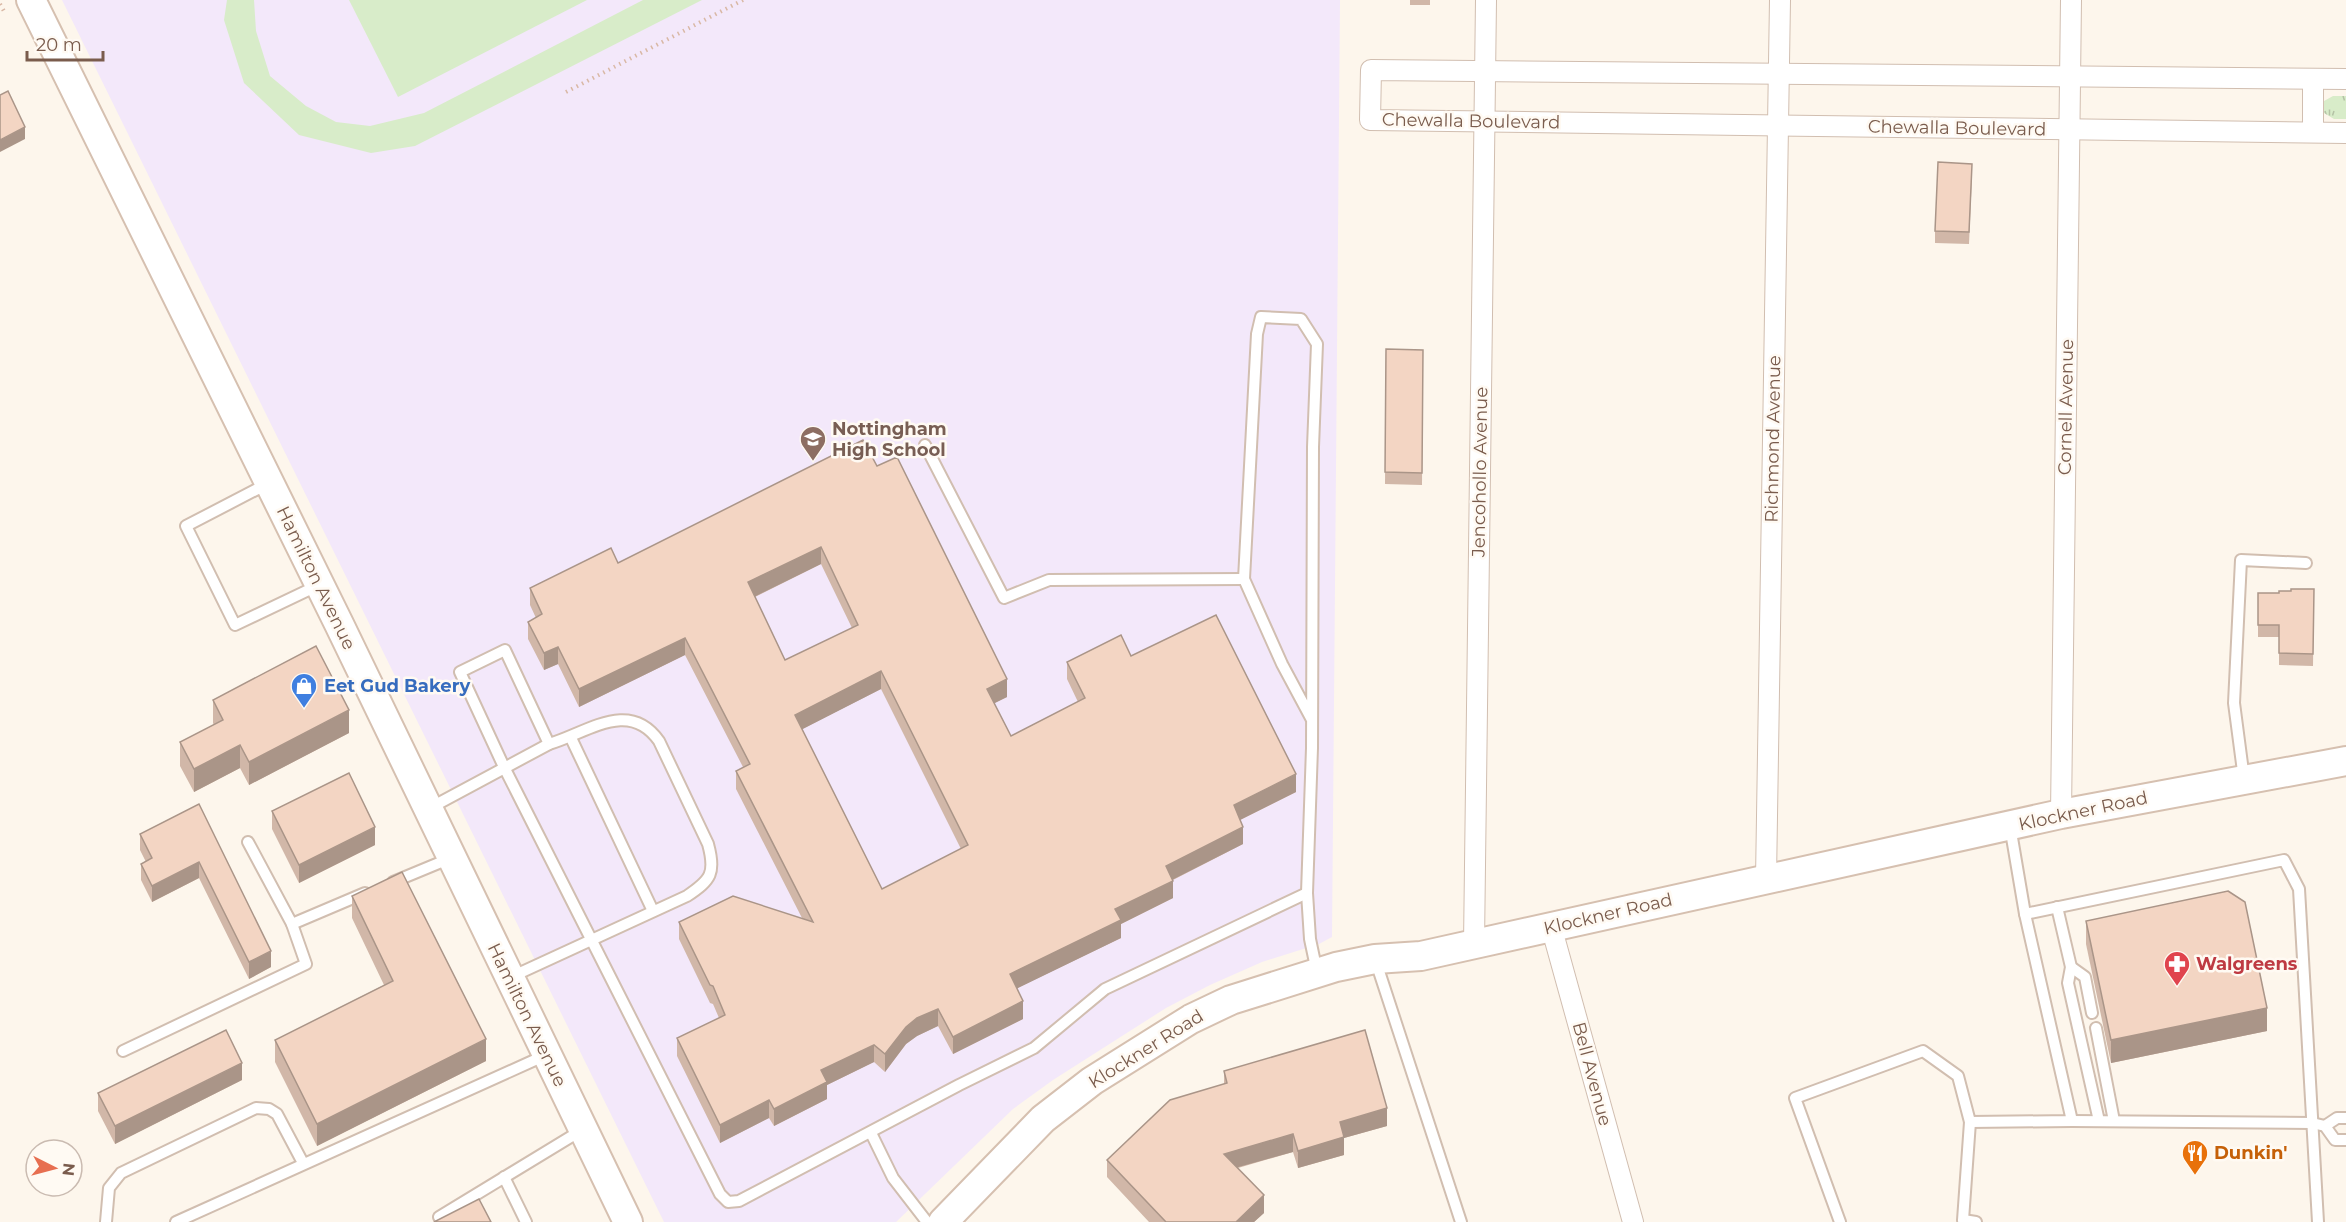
<svg xmlns="http://www.w3.org/2000/svg" width="2346" height="1222" font-family="Montserrat,sans-serif">
  <style>
    .education { fill: #f3e8fa }
    .grass { fill: url(#grass-tufts) }
    .pitch { fill: #d8ecc9 }
    .lines { fill: none; stroke-linecap: round; stroke-linejoin: round }
    .service-casing { stroke: #d1beb0; stroke-width: 14 }
    .minor-casing { stroke: #d1beb0; stroke-width: 22 }
    .secondary-casing { stroke: #d6c0b0; stroke-width: 32 }
    .path { stroke: #d9b8a5; stroke-width: 4; stroke-dasharray: 1.5 4.5; stroke-linecap: butt }
    .service { stroke: #fff; stroke-width: 10 }
    .minor { stroke: #fff; stroke-width: 20 }
    .secondary { stroke: #fff; stroke-width: 28 }
    .wall { fill: #d1b7a8; fill-rule: evenodd }
    .shaded-wall { fill: #aa9588 }
    .building { fill: #f3d5c3; stroke: #aa9588; stroke-width: 1.5; fill-rule: evenodd }
    .labels { text-anchor: middle; dominant-baseline: central; stroke-width: 5; stroke-linejoin: round; paint-order: stroke }
    .street-label { font-size: 18px; fill: #7a5c4d; stroke: #fffaf3 }
    .education-label { font-size: 18px; font-weight: bold; fill: #785e54; stroke: #fffaf3; text-anchor: start }
    .shop-label { font-size: 18px; font-weight: bold; fill: #366cbe; stroke: #fffaf3; text-anchor: start }
    .health-label { font-size: 18px; font-weight: bold; fill: #be3a42; stroke: #fffaf3; text-anchor: start }
    .food-label { font-size: 18px; font-weight: bold; fill: #c56008; stroke: #fffaf3; text-anchor: start }
  </style>
  <defs>
    <pattern id="grass-tufts" width="24" height="20" patternUnits="userSpaceOnUse" patternTransform="scale(1.5)"><rect width="24" height="20" fill="#d8ecc9"/><path d="M3 7l-1-3M5 7V3M7 7l1-3M15 17l-1-3M17 17v-4M19 17l1-3" fill="none" stroke="#b4c2a5"/></pattern>
  </defs>
  <rect width="100%" height="100%" fill="#fdf6ec"/>
  <path class="education" d="M62,0H1340L1332,937L1319,944L1262,962L1210,985L1166,1008L1053,1080L1013,1109L896,1222H664Z"/>
  <path class="grass" d="M2333,96H2346V119H2334L2324,113V101Z"/>
  <g class="pitch">
    <path d="M227,0H254L256,31L270,76L306,106L336,122L370,126L424,113L643,0H702L415,146L371,153L299,135L244,83L224,20Z"/>
    <path d="M349,0H587L398,97Z"/>
  </g>
  <g class="lines">
    <g class="service-casing">
      <g id="service">
        <path d="M925,445L1004,598L1049,580L1244,579"/>
        <path d="M269,483L186,526L235,625L319,585"/>
        <path d="M1312,720L1282,664L1244,579L1257,334L1261,317L1301,319L1317,344L1313,447L1312,748L1307,893L1310,939L1317,972"/>
        <path d="M571,738L653,911"/>
        <path d="M549,744L505,650L460,672L504,767L720,1194L728,1202L739,1201L959,1085L1034,1048L1105,989L1307,893"/>
        <path d="M2244,779L2234,703L2241,560L2306,563"/>
        <path d="M428,809L549,744C587,733 629,698 659,741L708,844C716,873 711,880 687,896L511,977"/>
        <path d="M393,882L451,858"/>
        <path d="M2057,907L2071,967L2068,983L2099,1121"/>
        <path d="M2025,914L2284,860L2299,889L2318,1222"/>
        <path d="M292,924L365,893"/>
        <path d="M1375,959L1461,1222"/>
        <path d="M2071,967L2085,977L2092,1013"/>
        <path d="M2096,1028L2114,1121"/>
        <path d="M123,1051L306,964L292,924L248,842"/>
        <path d="M2072,1121L2312,1123L2325,1126L2335,1140H2346"/>
        <path d="M1970,1122L1963,1220L1976,1222"/>
        <path d="M2325,1126L2337,1118H2346"/>
        <path d="M871,1133L893,1178L927,1222"/>
        <path d="M504,1177L526,1222"/>
        <path d="M439,1217L582,1130"/>
        <path d="M106,1222L109,1188L121,1173L256,1108L269,1109L277,1114L303,1163"/>
        <path d="M176,1222L546,1055"/>
        <path d="M1840,1222L1795,1098L1923,1051L1958,1076L1970,1122L2072,1121L2025,914L2010,826"/>
      </g>
    </g>
    <g class="minor-casing">
      <g id="minor">
        <path d="M2346,79L1371,70L1370,120L2346,133"/>
        <path d="M2313,132V79"/>
        <path d="M2061,814L2071,0"/>
        <path d="M1766,879L1780,0"/>
        <path d="M1551,926L1633,1222"/>
        <path d="M1474,944L1486,0"/>
      </g>
    </g>
    <g class="secondary-casing">
      <g id="secondary">
        <path d="M31,0L339,624L628,1222"/>
        <path d="M943,1222L1043,1119L1092,1081L1191,1019L1231,1000L1336,967L1375,959L1421,956L2061,814L2346,761"/>
      </g>
    </g>
    <g class="path">
      <path d="M0,4L5,13"/>
      <path d="M566,92L743,0"/>
    </g>
    <use href="#service" class="service"/>
    <use href="#minor" class="minor"/>
    <use href="#secondary" class="secondary"/>
  </g>
  <g class="wall">
    <rect x="1410" y="0" width="20" height="5"/>
    <path d="M1972,176L1969,244L1935,243V231Z"/>
    <path d="M1386,349L1423,350L1422,485L1385,484Z"/>
    <path d="M877,466L1007,697L994,703L1011,736L1078,702L1067,679V662L1131,656L1296,792L1240,820L1243,844L1173,880V898L1121,924V938L1017,988L1023,1019L953,1054L938,1026L917,1036L906,1044L885,1072L874,1062L827,1085V1099L774,1126L769,1118L720,1143L677,1056V1038L719,1018L713,1004L710,1003L679,939V922L802,918L736,789V771L743,767L685,655L579,707L558,664L544,670L528,639V622L536,618L530,605V588L618,563ZM821,564L852,628L785,660L755,597ZM881,689L961,849L882,889L802,729Z"/>
    <path d="M2314,589L2313,666L2279,665V637H2258V593H2279Z"/>
    <path d="M213,700L349,733L249,785L240,768L194,792L180,766V742L214,725L213,723Z"/>
    <path d="M199,804L271,967L249,979L199,878L152,902L141,880V864L146,862L140,850V834Z"/>
    <path d="M272,811L375,845L299,883L272,829Z"/>
    <path d="M352,896L486,1061L317,1146L275,1062V1040L384,985L352,918Z"/>
    <path d="M2086,921L2267,1031L2111,1063L2086,944Z"/>
    <path d="M1224,1071L1387,1126L1344,1138V1155L1298,1168L1293,1152L1238,1168L1264,1213L1254,1222H1149L1107,1177V1160L1224,1084Z"/>
    <path d="M242,1080L115,1144L98,1111V1093Z"/>
  </g>
  <g class="shaded-wall">
    <path d="M25,127V139L0,152V140Z"/>
    <path d="M821,547V564L748,600V582Z"/>
    <path d="M685,638V655L579,707V689Z"/>
    <path d="M558,647V664L544,670V653Z"/>
    <path d="M881,671V689L795,733V715Z"/>
    <path d="M1007,679V697L987,707V689Z"/>
    <path d="M349,710V733L249,785V762Z"/>
    <path d="M240,745V768L194,792V769Z"/>
    <path d="M1296,774V792L1234,823V805Z"/>
    <path d="M375,827V845L299,883V865Z"/>
    <path d="M1243,827V844L1166,883V866Z"/>
    <path d="M199,862V878L152,902V886Z"/>
    <path d="M1173,881V898L1121,924V938L1010,992V974L1115,909Z"/>
    <path d="M271,951V967L249,979V962Z"/>
    <path d="M1023,1001V1019L953,1054V1037Z"/>
    <path d="M2267,1008V1031L2111,1063V1040Z"/>
    <path d="M938,1009V1026L917,1036L906,1044L885,1072V1054L906,1027L917,1018Z"/>
    <path d="M486,1039V1061L317,1146V1124Z"/>
    <path d="M874,1045V1062L827,1085V1099L774,1126V1109L821,1070Z"/>
    <path d="M242,1063V1080L115,1144V1126Z"/>
    <path d="M769,1100V1118L720,1143V1125Z"/>
    <path d="M1387,1108V1126L1344,1138V1155L1298,1168V1151L1340,1122Z"/>
    <path d="M1293,1134V1152L1224,1171V1154Z"/>
    <path d="M1264,1195V1213L1254,1222H1236Z"/>
  </g>
  <g class="building">
    <path d="M8,91L25,127L0,140V95Z"/>
    <path d="M1938,162L1972,164L1969,232L1935,231Z"/>
    <path d="M1386,349L1423,350L1422,473L1385,472Z"/>
    <path d="M863,440L877,466L897,457L1007,679L987,689L1011,736L1085,698L1067,662L1121,635L1131,656L1216,615L1296,774L1234,805L1243,827L1166,866L1173,881L1115,909L1121,920L1010,974L1023,1001L953,1037L938,1009L917,1018L906,1027L885,1054L874,1045L821,1070L827,1082L774,1109L769,1100L720,1125L677,1038L725,1015L713,986L710,985L679,922L733,896L813,922L736,771L750,764L685,638L579,689L558,647L544,653L528,622L542,614L530,588L611,548L618,563ZM821,547L858,625L785,660L748,582ZM881,671L968,845L882,889L795,715Z"/>
    <path d="M2291,589H2314L2313,654L2279,653V625H2258V593H2279V591H2291Z"/>
    <path d="M316,646L349,710L249,762L240,745L194,769L180,742L223,720L213,700Z"/>
    <path d="M349,773L375,827L299,865L272,811Z"/>
    <path d="M199,804L271,951L249,962L199,862L152,886L141,864L152,858L140,834Z"/>
    <path d="M402,872L486,1039L317,1124L275,1040L393,981L352,896Z"/>
    <path d="M2228,891L2245,902L2267,1008L2111,1040L2086,921Z"/>
    <path d="M226,1030L242,1063L115,1126L98,1093Z"/>
    <path d="M1365,1030L1387,1108L1340,1122L1344,1137L1298,1151L1293,1134L1224,1154L1264,1195L1236,1222H1166L1107,1160L1170,1100L1227,1083L1224,1071Z"/>
    <path d="M479,1199L491,1222H434Z"/>
  </g>
  <defs>
    <g id="school-pin" transform="scale(1.35)"><path d="M0 17L-7.5 6A9.5 9.5 0 1 1 7.5 6Z" fill="#8d6e63" stroke="#fffaf3"/><path d="M0-5L7-2L0 1L-7-2ZM-4 1L0 2.5L4 1V4Q0 6-4 4Z" fill="#fff"/></g>
    <g id="shop-pin" transform="scale(1.35)"><path d="M0 17L-7.5 6A9.5 9.5 0 1 1 7.5 6Z" fill="#3f7fe0" stroke="#fffaf3"/><path d="M-5-2.5h2.3a2.7 3.5 0 0 1 5.4 0H5L5.5 6h-11ZM-1.5-2.5h3a1.5 2.3 0 0 0-3 0Z" fill="#fff"/></g>
    <g id="pharmacy-pin" transform="scale(1.35)"><path d="M0 17L-7.5 6A9.5 9.5 0 1 1 7.5 6Z" fill="#e0444e" stroke="#fffaf3"/><path d="M-2-6h4v4h4v4h-4v4h-4v-4h-4v-4h4Z" fill="#fff"/></g>
    <g id="restaurant-pin" transform="scale(1.35)"><path d="M0 17L-7.5 6A9.5 9.5 0 1 1 7.5 6Z" fill="#e8710a" stroke="#fffaf3"/><path d="M-5-6h1v4h1v-4h1v4h1v-4h1v5L-1.5 .5V6h-2V.5L-5-1ZM5-6V6H3V1.5H1.5Q1.5-4 5-6Z" fill="#fff"/></g>
  </defs>
  <g fill-rule="evenodd">
    <use href="#school-pin" x="813" y="439"/>
    <use href="#shop-pin" x="304" y="686"/>
    <use href="#pharmacy-pin" x="2177" y="964"/>
    <use href="#restaurant-pin" x="2195" y="1153"/>
  </g>
  <g class="labels">
    <g class="street-label">
      <text transform="translate(1471 121) rotate(1)">Chewalla Boulevard</text>
      <text transform="translate(1957 128) rotate(1)">Chewalla Boulevard</text>
      <text transform="translate(2066 407) rotate(-89)">Cornell Avenue</text>
      <text transform="translate(1773 439) rotate(-89)">Richmond Avenue</text>
      <text transform="translate(1480 472) rotate(-89)">Jencohollo Avenue</text>
      <text transform="translate(316 578) rotate(64)">Hamilton Avenue</text>
      <text transform="translate(2083 811) rotate(-12)">Klockner Road</text>
      <text transform="translate(1608 914) rotate(-13)">Klockner Road</text>
      <text transform="translate(527 1015) rotate(64)">Hamilton Avenue</text>
      <text transform="translate(1146 1049) rotate(-32)">Klockner Road</text>
      <text transform="translate(1592 1074) rotate(75)">Bell Avenue</text>
    </g>
    <g class="education-label">
      <text x="832" y="429">Nottingham<tspan x="832" dy="21">High School</tspan></text>
    </g>
    <g class="shop-label">
      <text x="324" y="686">Eet Gud Bakery</text>
    </g>
    <g class="health-label">
      <text x="2196" y="964">Walgreens</text>
    </g>
    <g class="food-label">
      <text x="2214" y="1153">Dunkin'</text>
    </g>
  </g>
  <g transform="translate(54 1168) rotate(96)"><circle r="28" fill="#fffaf3" stroke="#cabbb1" stroke-width="1.5"/>
  <path d="M0-4.5L10 22L0 15L-10 22Z" fill="#e76f51"/>
  <text y="-9" font-size="16" font-weight="bold" text-anchor="middle" fill="#7a5c4d">N</text>
  </g>
  <path d="M27 51v9h76v-9" fill="none" stroke="#7a5c4d" stroke-width="3"/>
  <text x="36" y="51" font-size="18" fill="#7a5c4d" stroke="#fffaf3" stroke-width="4.5" paint-order="stroke">20 m</text>
</svg>
